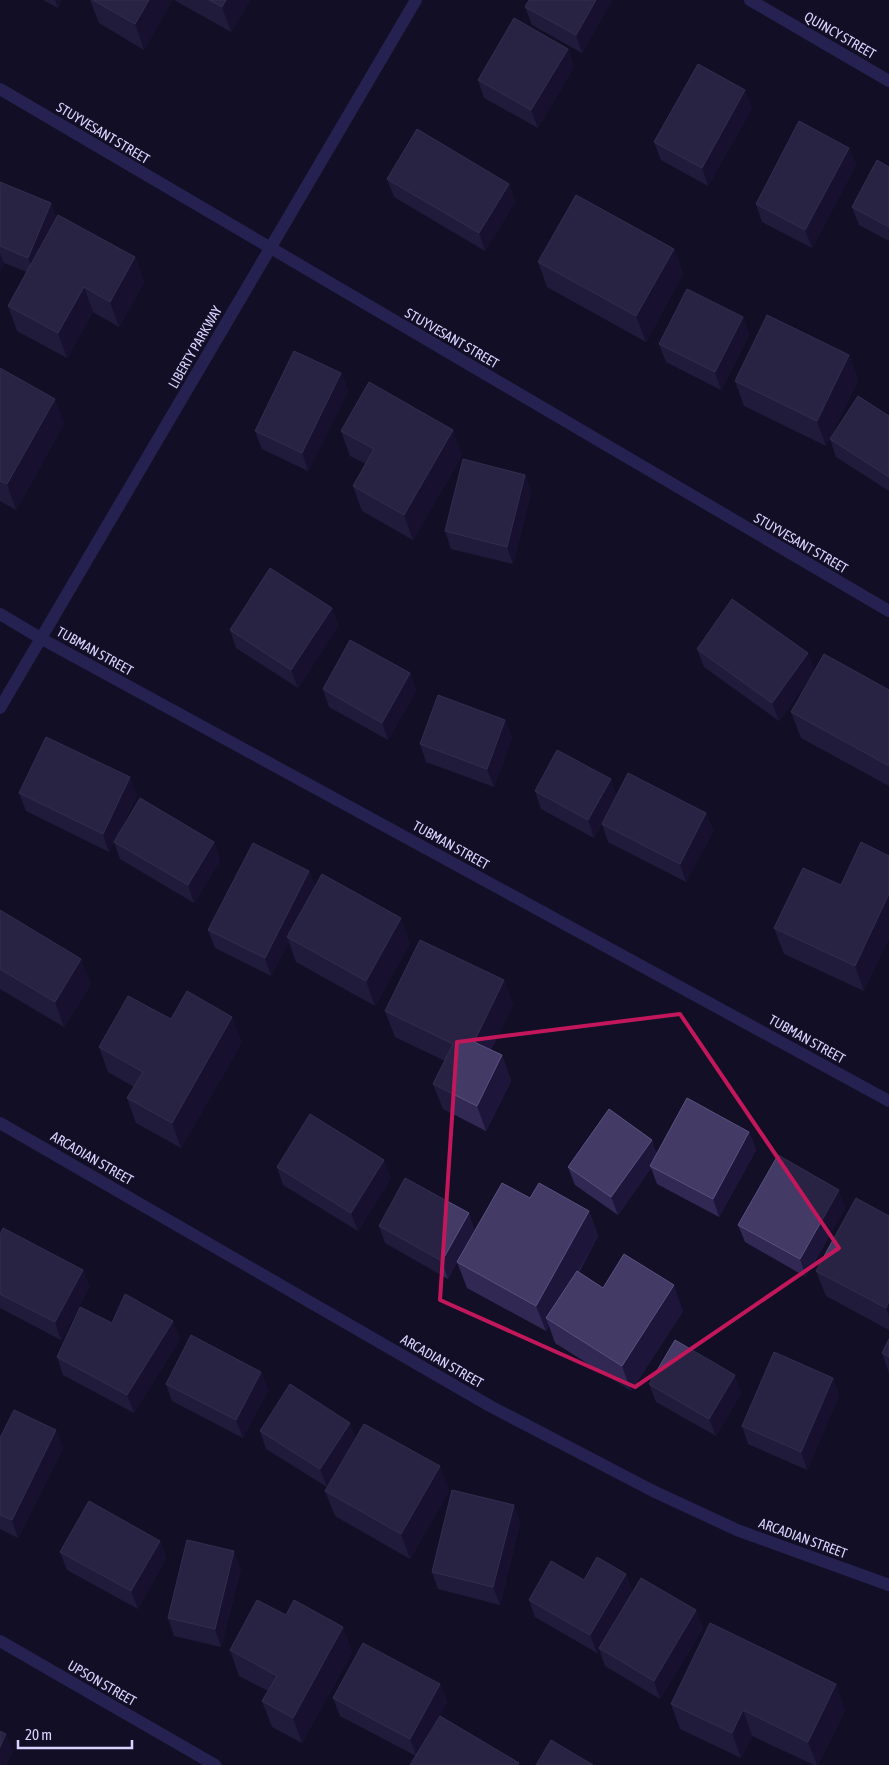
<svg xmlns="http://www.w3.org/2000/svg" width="889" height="1765" font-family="'Asap Condensed',sans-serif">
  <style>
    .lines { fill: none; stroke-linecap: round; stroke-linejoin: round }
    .minor { stroke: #3d3a85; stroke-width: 12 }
    .tertiary { stroke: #3d3a85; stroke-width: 12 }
    .wall { fill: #312854 }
    .shaded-wall { fill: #1d163a }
    .building { fill: #433a66; stroke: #5a527e }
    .marked { fill: none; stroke: #c2185b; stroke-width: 4; stroke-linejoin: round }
    .labels { text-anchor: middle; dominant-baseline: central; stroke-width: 5; stroke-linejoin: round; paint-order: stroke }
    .street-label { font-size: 14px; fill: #d9d4ff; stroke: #130f26 }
  </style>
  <rect width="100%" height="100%" fill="#130f26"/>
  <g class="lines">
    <g class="minor">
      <path d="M750,0L889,81"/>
      <path d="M0,89L889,611"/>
      <path d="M0,614L42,639L889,1101"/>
      <path d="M0,1123L490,1406L653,1491L737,1530L889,1585"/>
      <path d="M0,1641L215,1765"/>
    </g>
    <path class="tertiary" d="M0,708L416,0"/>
  </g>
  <g class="wall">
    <path d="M43,0H62L58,8Z"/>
    <path d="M90,0H172L144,50L99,23Z"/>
    <path d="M174,0H250L231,32Z"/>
    <path d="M529,0H612L582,53L532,25L525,7Z"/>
    <path d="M568,49L574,67L538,128L484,98L478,80Z"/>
    <path d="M752,108L708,186L661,160L654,142Z"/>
    <path d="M849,148L856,165L812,248L762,222L756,204Z"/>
    <path d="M889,167V241L859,225L852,207Z"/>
    <path d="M387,179L509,184L515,202L485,251L394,197Z"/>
    <path d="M0,182L57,218L135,257L144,282L119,327L93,312L67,358L17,331L8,306L27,272L4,263L0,272Z"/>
    <path d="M674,249L683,274L646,342L547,287L538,262Z"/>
    <path d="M743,317L749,335L721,390L666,362L659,344Z"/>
    <path d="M849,355L858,380L826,446L744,406L735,381Z"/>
    <path d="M0,368L64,424L16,510L0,501Z"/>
    <path d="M341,373L348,391L308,471L262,449L255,431Z"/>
    <path d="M889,416V491L836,457L830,439Z"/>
    <path d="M341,431L462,455L413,540L362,511L353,486L366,464L350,456Z"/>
    <path d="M525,475L531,493L513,564L451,549L445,531Z"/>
    <path d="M332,608L338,626L298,688L236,648L230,630Z"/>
    <path d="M697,649L815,671L779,721L704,667Z"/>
    <path d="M410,673L416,691L388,740L329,707L323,689Z"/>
    <path d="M889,690V786L801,738L791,712Z"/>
    <path d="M505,720L512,738L494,787L426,762L420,744Z"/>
    <path d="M535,791L616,795L706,813L713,831L686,882L608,842L602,824L594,838L541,809Z"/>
    <path d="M19,793L137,795L117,837L214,842L220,860L194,903L120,859L114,842L109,852L26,811Z"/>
    <path d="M309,871L315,887L410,943L375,1006L296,962L289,942L271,976L215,948L208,930Z"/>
    <path d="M841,885L864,991L784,954L774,928Z"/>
    <path d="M0,910L91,984L64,1027L0,989Z"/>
    <path d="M504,980L513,1005L491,1050L502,1055L511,1081L486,1131L443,1109L433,1084L445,1061L395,1037L385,1011Z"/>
    <path d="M242,1042L181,1148L136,1123L127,1098L134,1087L108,1072L99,1047Z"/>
    <path d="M749,1132L756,1150L719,1217L657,1184L651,1168L618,1215L575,1185L568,1167L657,1154Z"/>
    <path d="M277,1167L391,1178L358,1231L283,1185Z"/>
    <path d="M530,1198L589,1211L598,1236L579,1272L603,1288L683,1311L631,1391L555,1343L549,1326L546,1331L467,1288L457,1262L448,1279L385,1243L379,1226L475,1231Z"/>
    <path d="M845,1208L806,1277L745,1242L738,1225Z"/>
    <path d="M889,1216V1330L826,1296L816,1271Z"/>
    <path d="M0,1235L83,1270L89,1287L61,1340L0,1308Z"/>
    <path d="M112,1323L180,1339L134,1413L63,1375L57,1357Z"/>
    <path d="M889,1339V1373L882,1353Z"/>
    <path d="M261,1372L268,1390L243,1438L172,1401L166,1384Z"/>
    <path d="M833,1378L839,1395L807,1470L748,1444L742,1426Z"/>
    <path d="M649,1384L741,1393L716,1436L656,1402Z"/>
    <path d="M260,1431L356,1438L449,1491L410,1559L335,1516L325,1491L333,1478L327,1487L266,1449Z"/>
    <path d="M0,1438L63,1448L18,1538L0,1529Z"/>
    <path d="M520,1523L500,1605L438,1589L432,1572Z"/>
    <path d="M160,1541L166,1558L138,1609L67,1570L60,1552Z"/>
    <path d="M241,1569L221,1647L174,1636L168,1618Z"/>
    <path d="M626,1574L632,1592L611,1628L696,1610L703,1628L660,1699L605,1666L599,1649L597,1653L535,1617L529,1600L584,1580Z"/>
    <path d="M286,1615L343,1627L352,1652L302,1743L272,1727L262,1701L268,1691L239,1676L230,1650Z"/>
    <path d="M440,1684L447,1702L431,1731L416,1756L340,1716L333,1698Z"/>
    <path d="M671,1704L845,1710L818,1765H814L752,1736L741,1758L680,1729Z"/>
  </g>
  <g class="shaded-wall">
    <path d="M55,0H62L58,8Z"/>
    <path d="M149,0H172L144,50L135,24Z"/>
    <path d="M226,0H250L231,32L222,7Z"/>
    <path d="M596,0H612L582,53L576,35Z"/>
    <path d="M568,49L574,67L538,128L531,110Z"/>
    <path d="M745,90L752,108L708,186L702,168Z"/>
    <path d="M849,148L856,165L812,248L805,230Z"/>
    <path d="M509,184L515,202L485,251L479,233Z"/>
    <path d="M51,203L58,221L35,275L28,258Z"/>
    <path d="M674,249L683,274L646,342L636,316Z"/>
    <path d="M0,253L4,263L0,272Z"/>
    <path d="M135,257L144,282L119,327L110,302Z"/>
    <path d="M84,287L93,312L67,358L58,333Z"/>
    <path d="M743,317L749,335L721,390L715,372Z"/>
    <path d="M849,355L858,380L826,446L817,421Z"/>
    <path d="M341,373L348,391L308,471L302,453Z"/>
    <path d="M55,399L64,424L16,510L7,484Z"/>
    <path d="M453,430L462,455L413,540L404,515Z"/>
    <path d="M525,475L531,493L513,564L507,547Z"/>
    <path d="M332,608L338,626L298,688L291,670Z"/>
    <path d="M808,653L815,671L779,721L772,703Z"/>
    <path d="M410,673L416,691L388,740L382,723Z"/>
    <path d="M505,720L512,738L494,787L487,769Z"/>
    <path d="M130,777L137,795L109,852L103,834Z"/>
    <path d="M611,779L617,797L594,838L588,820Z"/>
    <path d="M706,813L713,831L686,882L680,864Z"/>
    <path d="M214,842L220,860L194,903L188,885Z"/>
    <path d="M309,871L316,889L287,937L289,942L271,976L265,958Z"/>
    <path d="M889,894V939L864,991L855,966Z"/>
    <path d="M401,918L410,943L375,1006L366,981Z"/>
    <path d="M81,959L91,984L64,1027L55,1002Z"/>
    <path d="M504,980L513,1005L483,1067L474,1042Z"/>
    <path d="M232,1017L242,1042L181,1148L172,1123Z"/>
    <path d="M502,1055L511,1081L486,1131L477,1106Z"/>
    <path d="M749,1132L756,1150L719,1217L713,1199Z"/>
    <path d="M652,1140L658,1157L650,1166L651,1168L618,1215L611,1197Z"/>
    <path d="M384,1160L391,1178L358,1231L351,1213Z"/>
    <path d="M839,1190L845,1208L806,1277L800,1259Z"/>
    <path d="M589,1211L598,1236L551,1321L546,1318L549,1326L546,1331L536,1306Z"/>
    <path d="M469,1213L475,1231L448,1279L442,1261Z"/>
    <path d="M83,1270L89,1287L61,1340L55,1322Z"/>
    <path d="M674,1285L683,1311L631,1391L622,1366Z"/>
    <path d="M889,1301V1317L886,1308Z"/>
    <path d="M173,1321L180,1339L134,1413L127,1395Z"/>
    <path d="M261,1372L268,1390L243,1438L236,1420Z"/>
    <path d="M735,1375L741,1393L716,1436L709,1419Z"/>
    <path d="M833,1378L839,1395L807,1470L801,1452Z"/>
    <path d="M350,1423L357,1441L327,1487L320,1469Z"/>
    <path d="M56,1430L63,1448L18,1538L12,1520Z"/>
    <path d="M440,1466L449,1491L410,1559L401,1534Z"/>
    <path d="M514,1505L520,1523L500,1605L493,1587Z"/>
    <path d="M160,1541L166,1558L138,1609L131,1591Z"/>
    <path d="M234,1551L241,1569L221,1647L215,1629Z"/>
    <path d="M626,1574L632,1592L597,1653L590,1635Z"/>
    <path d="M696,1610L703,1628L660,1699L654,1681Z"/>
    <path d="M343,1627L352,1652L302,1743L293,1718Z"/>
    <path d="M440,1684L447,1702L417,1757L410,1739Z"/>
    <path d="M836,1684L845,1710L818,1765H817L808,1742Z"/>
    <path d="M743,1710L752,1736L741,1758L732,1733Z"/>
    <path d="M6,1734L13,1752L6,1765H0V1747Z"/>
  </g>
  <g class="building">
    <path d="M93,0H149L135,24Z"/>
    <path d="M209,0H226L222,7Z"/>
    <path d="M529,0H596L576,35L525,7Z"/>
    <path d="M514,18L568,49L531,110L478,80Z"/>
    <path d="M698,64L745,90L702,168L654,142Z"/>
    <path d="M799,121L849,148L805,230L756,204Z"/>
    <path d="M417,129L509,184L479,233L387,179Z"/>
    <path d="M877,160L889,167V227L852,207Z"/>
    <path d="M0,182L51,203L28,258L0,246Z"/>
    <path d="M576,195L674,249L636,316L538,262Z"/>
    <path d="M58,215L135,257L110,302L84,287L58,333L8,306Z"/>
    <path d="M687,289L743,317L715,372L659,344Z"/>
    <path d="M767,315L849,355L817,421L735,381Z"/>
    <path d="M294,351L341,373L302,453L255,431Z"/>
    <path d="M0,368L55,399L7,484L0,481Z"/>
    <path d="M369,382L453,430L404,515L353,486L374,449L341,431Z"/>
    <path d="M858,396L889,416V477L830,439Z"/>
    <path d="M463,459L525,475L507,547L445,531Z"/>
    <path d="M270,568L332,608L291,670L230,630Z"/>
    <path d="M732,599L808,653L772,703L697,649Z"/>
    <path d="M350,640L410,673L382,723L323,689Z"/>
    <path d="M824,654L889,690V766L791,712Z"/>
    <path d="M438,695L505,720L487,769L420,744Z"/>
    <path d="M46,737L130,777L103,834L19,793Z"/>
    <path d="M557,750L611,779L588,820L535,791Z"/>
    <path d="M628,773L706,813L680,864L602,824Z"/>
    <path d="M140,798L214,842L188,885L114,842Z"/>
    <path d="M861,842L889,856V894L855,966L774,928L803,868L841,885Z"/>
    <path d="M253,843L309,871L265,958L208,930Z"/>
    <path d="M322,874L401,918L366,981L287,937Z"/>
    <path d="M0,910L81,959L55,1002L0,969Z"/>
    <path d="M420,940L504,980L474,1042L502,1055L477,1106L433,1084L453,1044L385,1011Z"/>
    <path d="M187,991L232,1017L172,1123L127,1098L143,1072L99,1047L128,996L171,1019Z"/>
    <path d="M687,1098L749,1132L713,1199L650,1166Z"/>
    <path d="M609,1109L652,1140L611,1197L568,1167Z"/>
    <path d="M310,1114L384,1160L351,1213L277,1167Z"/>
    <path d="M778,1155L839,1190L800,1259L738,1225Z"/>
    <path d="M405,1178L469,1213L442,1261L379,1226Z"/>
    <path d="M502,1183L530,1198L539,1183L589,1211L536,1306L457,1262Z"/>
    <path d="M856,1198L889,1216V1301L886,1308L816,1271Z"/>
    <path d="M3,1228L83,1270L55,1322L0,1294V1235Z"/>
    <path d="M624,1254L674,1285L622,1366L546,1318L577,1271L603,1288Z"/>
    <path d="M125,1294L173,1321L127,1395L57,1357L80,1307L112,1323Z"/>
    <path d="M191,1335L261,1372L236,1420L166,1384Z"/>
    <path d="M889,1339V1357L882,1353Z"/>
    <path d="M675,1340L735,1375L709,1419L649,1384Z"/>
    <path d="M774,1352L833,1378L801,1452L742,1426Z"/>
    <path d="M290,1384L350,1423L320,1469L260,1431Z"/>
    <path d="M14,1410L56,1430L12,1520L0,1515V1438Z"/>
    <path d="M364,1424L440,1466L401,1534L325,1491Z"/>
    <path d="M452,1490L514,1505L493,1587L432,1572Z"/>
    <path d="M89,1501L160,1541L131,1591L60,1552Z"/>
    <path d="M187,1540L234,1551L215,1629L168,1618Z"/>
    <path d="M597,1557L626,1574L590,1635L529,1600L551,1561L584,1580Z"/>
    <path d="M641,1578L696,1610L654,1681L599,1648Z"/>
    <path d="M257,1600L286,1615L294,1600L343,1627L293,1718L262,1701L277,1676L230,1650Z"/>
    <path d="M710,1623L836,1684L808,1742L743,1710L732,1733L671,1704Z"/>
    <path d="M363,1643L440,1684L410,1739L333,1698Z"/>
    <path d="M440,1716L519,1763L517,1765H410Z"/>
    <path d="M0,1731L6,1734L0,1747Z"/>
    <path d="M551,1740L593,1765H536Z"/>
  </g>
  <path d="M0 0H889V1765H0ZM680,1014L839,1248L635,1387L440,1300L457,1042Z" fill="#130f26" fill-opacity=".55" fill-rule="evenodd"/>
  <path class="marked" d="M680,1014L839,1248L635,1387L440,1300L457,1042Z"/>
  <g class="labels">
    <g class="street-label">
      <text transform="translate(840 35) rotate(30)">QUINCY STREET</text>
      <text transform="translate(103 133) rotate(31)">STUYVESANT STREET</text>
      <text transform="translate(452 338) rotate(30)">STUYVESANT STREET</text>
      <text transform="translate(195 347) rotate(-60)">LIBERTY PARKWAY</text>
      <text transform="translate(801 543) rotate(30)">STUYVESANT STREET</text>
      <text transform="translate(95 651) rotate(29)">TUBMAN STREET</text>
      <text transform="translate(451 845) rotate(29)">TUBMAN STREET</text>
      <text transform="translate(807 1039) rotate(29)">TUBMAN STREET</text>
      <text transform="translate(92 1158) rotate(30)">ARCADIAN STREET</text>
      <text transform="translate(442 1361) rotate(30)">ARCADIAN STREET</text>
      <text transform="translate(803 1538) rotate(20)">ARCADIAN STREET</text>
      <text transform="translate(102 1683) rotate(30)">UPSON STREET</text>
    </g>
  </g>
  <path d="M18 1740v8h114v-8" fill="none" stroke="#d9d4ff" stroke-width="2.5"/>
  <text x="25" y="1740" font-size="15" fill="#d9d4ff" stroke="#130f26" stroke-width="4" paint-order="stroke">20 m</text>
</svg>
